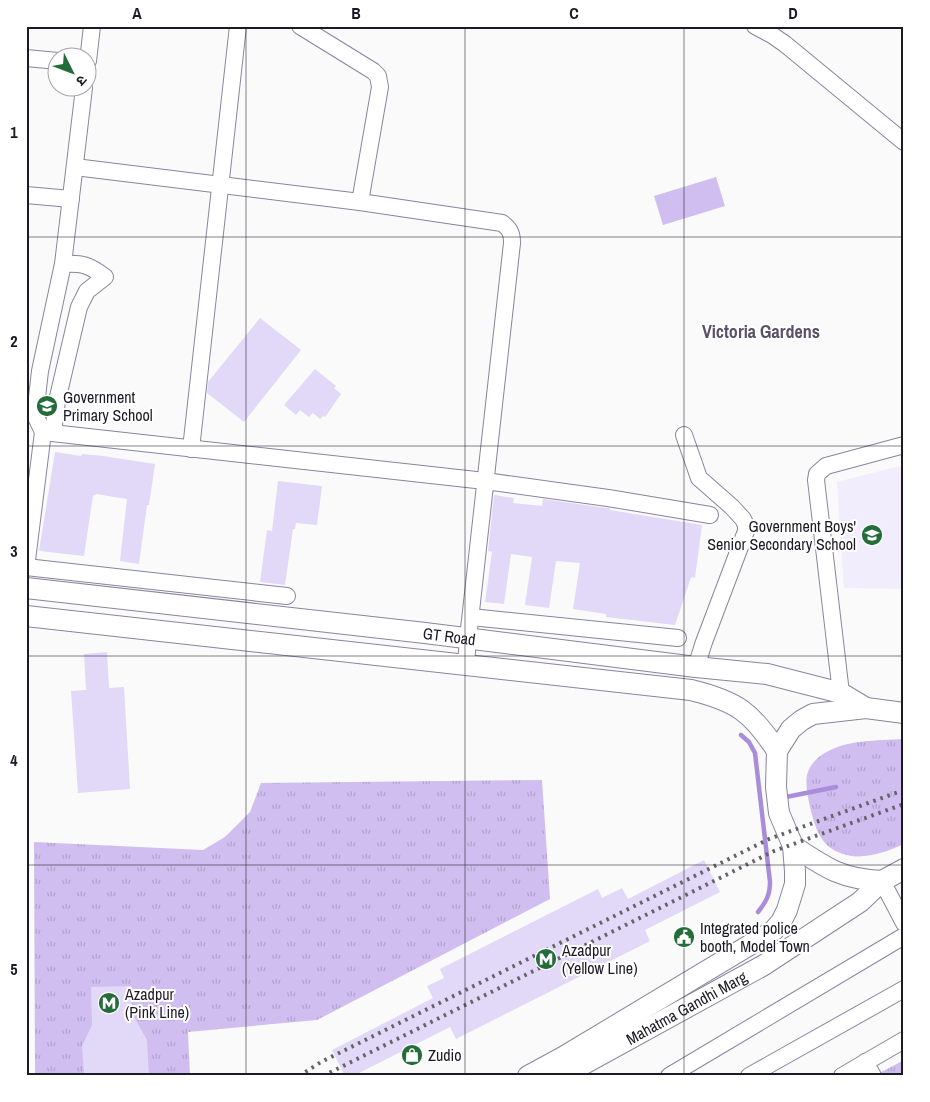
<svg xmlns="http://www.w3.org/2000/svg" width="930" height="1102" font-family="'Archivo Narrow','Noto Sans Devanagari',sans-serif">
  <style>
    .built { fill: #f2edfc }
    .grass { fill: url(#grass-tufts) }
    .garden { fill: #cfbeef }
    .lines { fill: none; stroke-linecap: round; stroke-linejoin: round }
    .stream { stroke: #a98dda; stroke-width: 4.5 }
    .building { fill: #e2d8f8 }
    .minor-casing { stroke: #8c839e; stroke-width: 18 }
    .major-casing { stroke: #8c839e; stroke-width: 22 }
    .minor { stroke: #fff; stroke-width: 16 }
    .major { stroke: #fff; stroke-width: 20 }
    .rail { stroke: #656269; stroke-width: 4; stroke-dasharray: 2.5 5; stroke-linecap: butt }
    .grid { fill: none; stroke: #1e1a25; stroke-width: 1; stroke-opacity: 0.55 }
    .labels { text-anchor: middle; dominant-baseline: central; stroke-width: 4; stroke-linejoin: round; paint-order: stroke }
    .poi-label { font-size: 16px; fill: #1e1a25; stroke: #fff; text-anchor: start }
    .street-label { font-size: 16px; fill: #1e1a25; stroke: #fff }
    .neighbourhood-label { font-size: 18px; font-weight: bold; fill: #595069; stroke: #fff }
    .neatline { fill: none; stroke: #1e1a25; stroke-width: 2 }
    .grid-label { font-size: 16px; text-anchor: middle; font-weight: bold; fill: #1e1a25 }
  </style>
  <defs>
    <pattern id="grass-tufts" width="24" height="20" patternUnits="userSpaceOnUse" patternTransform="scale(1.25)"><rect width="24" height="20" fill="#cfbeef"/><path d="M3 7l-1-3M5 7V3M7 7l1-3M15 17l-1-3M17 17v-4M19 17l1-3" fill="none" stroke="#b1a3cd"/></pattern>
  </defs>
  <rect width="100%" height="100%" fill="#fafafa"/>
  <path class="built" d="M904,465V589L844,588L837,482Z"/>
  <g class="grass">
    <path d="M904,739V844C884,853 859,862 838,852C830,849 823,842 819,834C813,822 804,788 807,775C809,767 815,759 823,754C847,739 876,741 904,739Z"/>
    <path d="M542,780L550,899L317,1020L188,1032L190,1076H35L34,842L203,850L225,837L250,812L261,783Z"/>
    <path d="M904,1060V1076H874Z"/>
  </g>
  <path class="garden" d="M716,177L725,206L663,225L654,196Z"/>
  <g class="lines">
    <g class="stream">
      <path d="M741,735L749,742L755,753L770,882C770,895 766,902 758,912"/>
      <path d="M786,797L836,787"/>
    </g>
  </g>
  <g class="building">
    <path d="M260,318L301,350L244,422L207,393L208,382Z"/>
    <path d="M315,369L336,386L334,388L341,394L325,417L323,416L320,419L313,413L309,417L300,410L296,415L284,405Z"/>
    <path d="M55,452L81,456L82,454L103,456L155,464L149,505H147L139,564L120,561L127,499L96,494L95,495H93L84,556L39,551Z"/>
    <path d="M278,481L322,486L317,525L296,523L295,529H293L285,585L260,582L267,530L272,531Z"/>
    <path d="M494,495L514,498L513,503L542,506L543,499L606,508H610V510L702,525L695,578L691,577L675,625L606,617V614L573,609L580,563L556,561L549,608L525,605L532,557L511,554L504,604L485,602L492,552L488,551Z"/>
    <path d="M107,652L109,688L124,687L130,789L78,793L71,691L86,690L84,654Z"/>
    <path d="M704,860L720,892L645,930L650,941L456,1039L450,1027L353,1076H345L332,1050L433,998L427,986L444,978L440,969L598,889L602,898L622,888L628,899Z"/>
    <path d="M131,986L132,1013L147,1040L149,1076H84L82,1046L92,1025L91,987Z"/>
  </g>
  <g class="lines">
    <g class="minor-casing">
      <g id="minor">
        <path d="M300,26L373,71L378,76L380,87L360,202"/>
        <path d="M755,26L772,35L785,44L904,142"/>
        <path d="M26,58L58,61"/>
        <path d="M88,61L92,26"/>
        <path d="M75,167L360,202L502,223C510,229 512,233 512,243L468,638L466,664"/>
        <path d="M26,195L71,199"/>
        <path d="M43,432L485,481L608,498L710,515"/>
        <path d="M53,433L57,401L79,307L87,291L105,277C89,265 83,263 63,264"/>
        <path d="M684,435L699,478L732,507L743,519L746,525V531L704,642L696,667"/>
        <path d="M191,449L238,26"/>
        <path d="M26,567L287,596"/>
        <path d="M26,568L43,432L35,415L40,371L63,264L84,88"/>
        <path d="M471,617L678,638"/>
        <path d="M841,693L816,480L817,474L826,466L904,445"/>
        <path d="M882,881L904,923"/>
        <path d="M865,1062L873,1076"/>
        <path d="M669,1076L904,936"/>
        <path d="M749,1076L904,989"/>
        <path d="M842,1076L904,1040"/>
      </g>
    </g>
    <g class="major-casing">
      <g id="major">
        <path id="s1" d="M26,588L425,633L696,667L767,674L841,693L866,708"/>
        <path d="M26,616L691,690C736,701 752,712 777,751"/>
        <path d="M793,846C826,868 841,879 882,881"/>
        <path d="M528,1076L563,1057L773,931L781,922L787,910L795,884V871L793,846L779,813L776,787L777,751L791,729L802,720L813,714L866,708L904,713"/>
        <path id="s2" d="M562,1076L764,965L860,902L882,881L904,869"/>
      </g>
    </g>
    <use href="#minor" class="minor"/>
    <use href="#major" class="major"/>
    <g class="rail">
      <path d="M299,1076L321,1062L769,839L904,790"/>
      <path d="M323,1076L774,851L904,804"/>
    </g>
  </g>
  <path class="grid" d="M246,26V1076M465,26V1076M684,26V1076M26,237H904M26,446H904M26,656H904M26,865H904"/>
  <defs>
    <g id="school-disc" transform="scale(1.125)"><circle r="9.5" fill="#246d3b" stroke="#fff"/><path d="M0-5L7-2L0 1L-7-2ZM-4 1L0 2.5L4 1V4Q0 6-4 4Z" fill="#fff"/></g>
    <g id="civic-disc" transform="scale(1.125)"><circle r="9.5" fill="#246d3b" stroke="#fff"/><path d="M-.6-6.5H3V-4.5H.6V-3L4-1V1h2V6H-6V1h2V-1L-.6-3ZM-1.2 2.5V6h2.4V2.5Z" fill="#fff"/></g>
    <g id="metro-disc" transform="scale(1.125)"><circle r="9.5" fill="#246d3b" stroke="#fff"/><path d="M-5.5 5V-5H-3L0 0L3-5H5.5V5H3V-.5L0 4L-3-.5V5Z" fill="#fff"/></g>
    <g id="shop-disc" transform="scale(1.125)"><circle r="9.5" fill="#246d3b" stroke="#fff"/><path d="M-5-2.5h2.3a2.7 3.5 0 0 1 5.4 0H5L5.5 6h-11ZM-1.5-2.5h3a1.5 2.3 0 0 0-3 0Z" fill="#fff"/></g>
  </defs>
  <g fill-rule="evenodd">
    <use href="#school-disc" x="47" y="406"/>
    <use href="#school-disc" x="872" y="535"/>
    <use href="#civic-disc" x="684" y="937"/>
    <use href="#metro-disc" x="546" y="959"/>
    <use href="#metro-disc" x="109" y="1003"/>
    <use href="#shop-disc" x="412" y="1055"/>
  </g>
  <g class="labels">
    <g class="poi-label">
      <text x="63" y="397">Government<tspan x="63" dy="18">Primary School</tspan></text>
      <text x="856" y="526" text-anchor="end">Government Boys'<tspan x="856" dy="18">Senior Secondary School</tspan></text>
      <text x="700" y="928">Integrated police<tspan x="700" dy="18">booth, Model Town</tspan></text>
      <text x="562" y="950">Azadpur<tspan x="562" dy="18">(Yellow Line)</tspan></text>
      <text x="125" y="994">Azadpur<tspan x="125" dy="18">(Pink Line)</tspan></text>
      <text x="428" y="1055">Zudio</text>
    </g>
    <g class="street-label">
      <text stroke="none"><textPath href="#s1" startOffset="426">GT Road</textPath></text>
      <text stroke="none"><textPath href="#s2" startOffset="142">Mahatma Gandhi Marg</textPath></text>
    </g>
    <g class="neighbourhood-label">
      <text x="761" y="331">Victoria Gardens</text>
    </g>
  </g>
  <rect width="930" height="1102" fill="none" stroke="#ffffff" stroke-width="55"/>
  <g transform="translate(72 72) rotate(132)"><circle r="24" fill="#ffffff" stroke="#a5a3a8"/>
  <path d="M0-4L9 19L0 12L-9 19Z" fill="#246d3b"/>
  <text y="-8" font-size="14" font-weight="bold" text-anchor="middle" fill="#1e1a25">उ</text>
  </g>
  <rect x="28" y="28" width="874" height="1046" class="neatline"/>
  <g class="grid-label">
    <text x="137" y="19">A</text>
    <text x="356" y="19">B</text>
    <text x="574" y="19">C</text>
    <text x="793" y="19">D</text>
    <text x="14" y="138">1</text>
    <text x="14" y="347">2</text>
    <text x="14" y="557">3</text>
    <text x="14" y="766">4</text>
    <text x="14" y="975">5</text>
  </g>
</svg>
